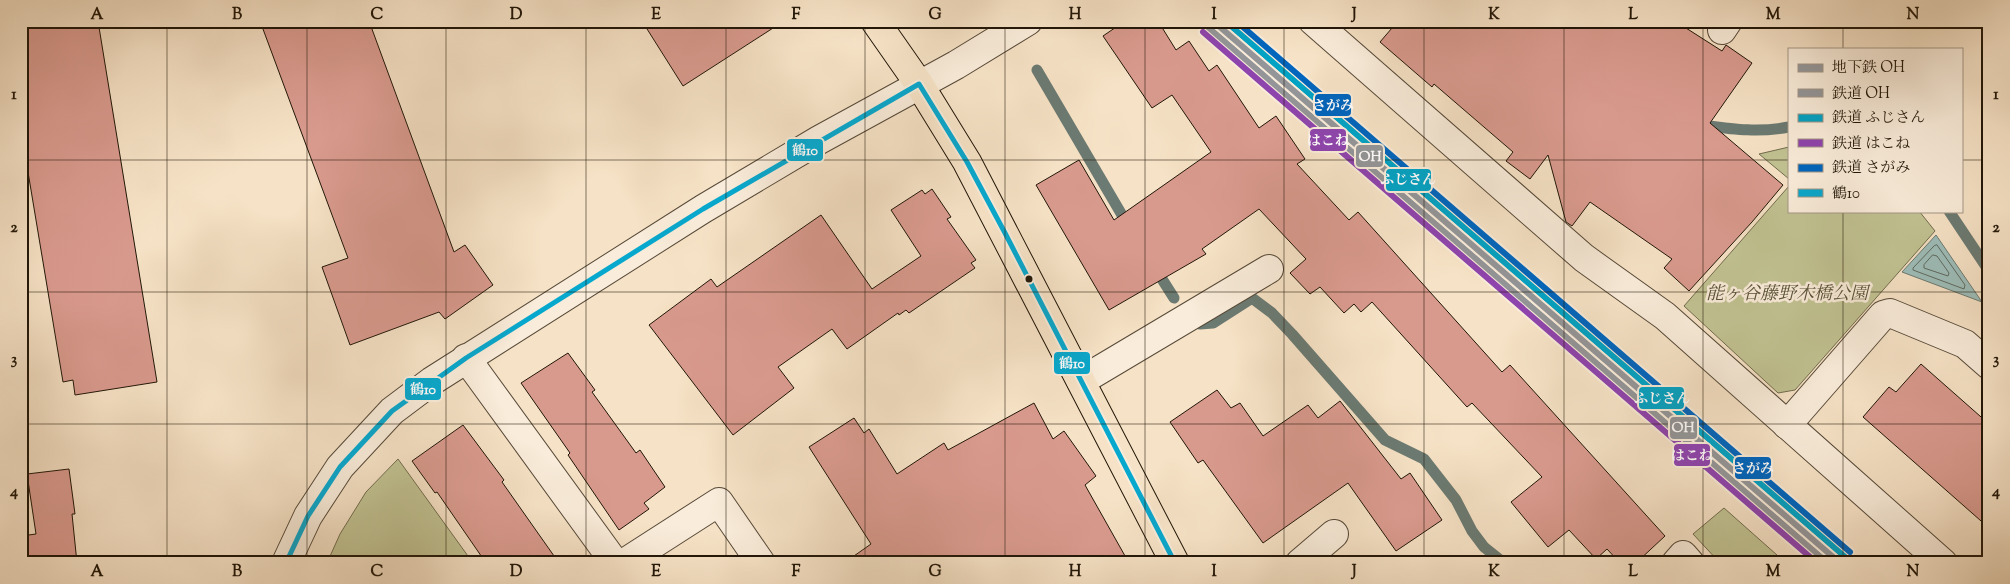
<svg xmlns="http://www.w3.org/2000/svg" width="2010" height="584" font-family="'Sorts Mill Goudy','Noto Serif JP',serif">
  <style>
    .green { fill: #c1c292; stroke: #716c4d }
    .water { fill: #9dbdb9; stroke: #6b7a72 }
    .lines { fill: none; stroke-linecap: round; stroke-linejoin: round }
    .shore { stroke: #5f6a60; stroke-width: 1 }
    .stream { stroke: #6b7a72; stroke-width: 11 }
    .building { fill: #d99a8e; stroke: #211608 }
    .minor-casing { stroke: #564938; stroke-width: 30 }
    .major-casing { stroke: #211608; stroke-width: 30 }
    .minor { stroke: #f9ecda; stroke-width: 28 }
    .major { stroke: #f6e2c6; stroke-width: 28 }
    .bus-1-casing { stroke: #f9ecda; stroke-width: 9 }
    .bus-1 { stroke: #07a8ce; stroke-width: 5 }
    .rail-1-casing { stroke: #f9ecda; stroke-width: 10 }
    .rail-2-casing { stroke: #f9ecda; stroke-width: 10 }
    .rail-3-casing { stroke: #f9ecda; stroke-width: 10 }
    .rail-4-casing { stroke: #f9ecda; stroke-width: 10 }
    .rail-1 { stroke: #939598; stroke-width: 6 }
    .rail-2 { stroke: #02a2c4; stroke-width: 6 }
    .rail-3 { stroke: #8e44ad; stroke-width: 6 }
    .rail-4 { stroke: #0065bd; stroke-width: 6 }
    .metro-1-casing { stroke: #f9ecda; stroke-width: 10 }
    .metro-1 { stroke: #939598; stroke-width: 6 }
    .grid { fill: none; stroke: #211608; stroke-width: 1; stroke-opacity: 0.55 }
    .bus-dot { fill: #211608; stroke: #f9ecda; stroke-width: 2 }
    .labels { text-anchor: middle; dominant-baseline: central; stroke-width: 5; stroke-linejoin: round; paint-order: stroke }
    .park-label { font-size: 18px; font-style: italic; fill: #595238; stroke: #f9ecda }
    .line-badge { stroke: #f9ecda; stroke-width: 2 }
    .badge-label { font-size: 14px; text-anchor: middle; font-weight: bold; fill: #fff }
    .neatline { fill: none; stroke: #211608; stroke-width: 2 }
    .grid-label { font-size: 16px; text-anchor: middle; font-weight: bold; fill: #211608 }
  </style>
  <rect width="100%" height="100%" fill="#f6e2c6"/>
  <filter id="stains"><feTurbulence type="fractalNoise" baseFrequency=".004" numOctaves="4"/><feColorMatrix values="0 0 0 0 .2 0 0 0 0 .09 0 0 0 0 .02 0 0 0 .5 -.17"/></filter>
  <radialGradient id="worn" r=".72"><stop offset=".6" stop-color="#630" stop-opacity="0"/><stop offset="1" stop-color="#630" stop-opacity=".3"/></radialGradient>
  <g class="green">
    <path d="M1789,147V179L1759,154Z"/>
    <path d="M1789,186V211H1919L1935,231L1795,390L1778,393L1684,306Z"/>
    <path d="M398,459L473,563H327L340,534L366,492Z"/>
    <path d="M1724,508L1786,563H1720L1693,534Z"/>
  </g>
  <path class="water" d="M1936,235L1982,302L1902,272Z"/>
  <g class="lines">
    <g class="shore">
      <path d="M1937,245L1965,285L1964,289L1913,270V268L1934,246Z"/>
      <path d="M1933,255L1937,256L1949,273L1948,276L1924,268V265Z"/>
    </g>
    <g class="stream">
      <path d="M1037,70L1129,227"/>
      <path d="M1701,125C1732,129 1758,133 1789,127"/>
      <path d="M1949,211L1989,271"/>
      <path d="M1155,268L1174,298"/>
      <path d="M1200,324L1213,323L1252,298L1272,313L1292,334L1385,440L1424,459L1456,500L1472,531L1484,547L1504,563"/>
    </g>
  </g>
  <g class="building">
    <path d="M21,21H98L157,382L75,395L73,380L63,382L21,130Z"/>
    <path d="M260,21H369L454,252L465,245L493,285L445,319L439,312L350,345L322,267L348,258Z"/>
    <path d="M642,21H784L683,86Z"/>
    <path d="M1125,21H1158L1176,50L1189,41L1209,71L1217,65L1259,128L1276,116L1305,159L1297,164L1349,220L1358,212L1502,372L1510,365L1665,536L1636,563H1620L1607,549L1596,559L1569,530L1548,547L1511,502L1542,477L1472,403L1467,407L1372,302L1361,312L1354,304L1344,313L1320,287L1310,294L1290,273L1306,259L1259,209L1202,249L1206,254L1109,310L1036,185L1079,160L1114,220L1211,152L1172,95L1152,108L1103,36Z"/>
    <path d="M1398,21H1675L1722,51L1726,45L1752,63L1710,123L1783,185L1752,222L1689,291L1664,268L1672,259L1590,202L1572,226L1566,222L1548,155L1530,179L1506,161L1513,152L1434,84L1432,87L1380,42Z"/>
    <path d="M932,189L951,217L947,219L976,260L971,263L975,268L909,313L906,310L899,315L898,313L847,349L832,329L778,367L794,388L733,435L649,325L711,279L717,287L821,215L872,289L921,256L891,210L922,190L925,194Z"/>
    <path d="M568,353L595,390L592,392L636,453L640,450L665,487L644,503L649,509L619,530L568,455L570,453L521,383Z"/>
    <path d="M1921,364L1989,424V528L1863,417L1889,387L1896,392Z"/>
    <path d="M1217,390L1231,408L1240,403L1263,436L1308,405L1318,418L1340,401L1401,479L1410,473L1442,520L1396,551L1348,483L1263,543L1203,460L1198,463L1170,422Z"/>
    <path d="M1034,403L1053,439L1064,431L1096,476L1085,485L1129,563H844L871,544L809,447L854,418L864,433L869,429L897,474L944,443L948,450Z"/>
    <path d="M463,425L504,480L502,482L559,563H486L437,492L435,493L412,461Z"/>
    <path d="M69,469L75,514H72L77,563H21V536L36,534L27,474Z"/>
  </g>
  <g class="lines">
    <g class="minor-casing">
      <g id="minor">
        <path d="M1313,21L1584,258L1665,316L1943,563"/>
        <path d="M1722,30L1728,21"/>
        <path d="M466,358L615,563"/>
        <path d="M1081,381L1269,269"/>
        <path d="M1787,425L1883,315L1890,313L1965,344L1989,365"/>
        <path d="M286,563L308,516L340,467L392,411L432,381L703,209L819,140L956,65L1028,21"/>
        <path d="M624,563L719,502L761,563"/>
        <path d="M1300,563L1334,534"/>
        <path d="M1676,563L1683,555L1690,563"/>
      </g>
    </g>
    <g class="major-casing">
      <path id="major" d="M875,21L919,84L967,162L1175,563"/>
    </g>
    <use href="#minor" class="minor"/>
    <use href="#major" class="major"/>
    <g class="bus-1-casing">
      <path id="bus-1" d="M286,563L308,516L340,467L392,411L466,358L703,209L919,84L967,162L1005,233L1175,563"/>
    </g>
    <use href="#bus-1" class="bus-1"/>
    <g class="rail-1-casing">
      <path id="rail-1" d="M1208,27L1828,563"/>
    </g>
    <g class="rail-2-casing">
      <path id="rail-2" d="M1225,21L1845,557"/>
    </g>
    <g class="rail-3-casing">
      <path id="rail-3" d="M1203,32L1817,563"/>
    </g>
    <g class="rail-4-casing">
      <path id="rail-4" d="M1236,21L1850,552"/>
    </g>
    <use href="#rail-1" class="rail-1"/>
    <use href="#rail-2" class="rail-2"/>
    <use href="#rail-3" class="rail-3"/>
    <use href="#rail-4" class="rail-4"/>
    <g class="metro-1-casing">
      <path id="metro-1" d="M1213,21L1840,563"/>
    </g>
    <use href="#metro-1" class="metro-1"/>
  </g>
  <path class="grid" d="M167,21V563M307,21V563M446,21V563M586,21V563M726,21V563M865,21V563M1005,21V563M1145,21V563M1284,21V563M1424,21V563M1564,21V563M1703,21V563M1843,21V49M21,160H1789M1961,160H1989M1843,211V563M21,292H1989M21,424H1989"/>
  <circle class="bus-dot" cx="1029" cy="279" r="4.5"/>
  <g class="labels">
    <g class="park-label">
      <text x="1787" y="295">能ヶ谷藤野木橋公園</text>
    </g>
  </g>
  <g class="line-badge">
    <rect x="1314" y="93" width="38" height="24" rx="5" fill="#0065bd"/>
    <rect x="1309" y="128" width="38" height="24" rx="5" fill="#8e44ad"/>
    <rect x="786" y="138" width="38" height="24" rx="5" fill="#07a8ce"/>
    <rect x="1355" y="144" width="29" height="24" rx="5" fill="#939598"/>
    <rect x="1385" y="168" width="47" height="24" rx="5" fill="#02a2c4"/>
    <rect x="1053" y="351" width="38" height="24" rx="5" fill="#07a8ce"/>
    <rect x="404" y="377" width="38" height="24" rx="5" fill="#07a8ce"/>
    <rect x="1638" y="386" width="47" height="24" rx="5" fill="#02a2c4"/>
    <rect x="1669" y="416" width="29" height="24" rx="5" fill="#939598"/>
    <rect x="1673" y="443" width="38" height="24" rx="5" fill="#8e44ad"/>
    <rect x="1734" y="456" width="38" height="24" rx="5" fill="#0065bd"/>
  </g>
  <g class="badge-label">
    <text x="1333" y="110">さがみ</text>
    <text x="1328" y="145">はこね</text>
    <text x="805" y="155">鶴10</text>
    <text x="1370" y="161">OH</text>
    <text x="1408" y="184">ふじさん</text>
    <text x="1072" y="368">鶴10</text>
    <text x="423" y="394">鶴10</text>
    <text x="1662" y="403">ふじさん</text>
    <text x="1683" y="432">OH</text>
    <text x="1692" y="460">はこね</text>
    <text x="1753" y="473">さがみ</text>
  </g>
  <rect width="2010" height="584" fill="none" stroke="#f6e2c6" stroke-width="55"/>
  <rect x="1788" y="48" width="175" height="165" fill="#f9ecda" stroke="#a39686"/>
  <rect x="1798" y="64" width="25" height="8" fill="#939598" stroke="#a39686"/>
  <text x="1832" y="72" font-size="15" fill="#211608">地下鉄 OH</text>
  <rect x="1798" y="89" width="25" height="8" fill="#939598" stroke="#a39686"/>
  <text x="1832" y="98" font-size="15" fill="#211608">鉄道 OH</text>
  <rect x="1798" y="114" width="25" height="8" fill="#02a2c4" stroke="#a39686"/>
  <text x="1832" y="122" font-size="15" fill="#211608">鉄道 ふじさん</text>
  <rect x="1798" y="139" width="25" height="8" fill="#8e44ad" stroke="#a39686"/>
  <text x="1832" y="148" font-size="15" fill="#211608">鉄道 はこね</text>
  <rect x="1798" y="164" width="25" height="8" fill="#0065bd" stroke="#a39686"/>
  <text x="1832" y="172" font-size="15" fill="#211608">鉄道 さがみ</text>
  <rect x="1798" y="189" width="25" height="8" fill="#07a8ce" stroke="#a39686"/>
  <text x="1832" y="198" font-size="15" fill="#211608">鶴10</text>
  <rect x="28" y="28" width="1954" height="528" class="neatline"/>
  <g class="grid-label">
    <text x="97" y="19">A</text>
    <text x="237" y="19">B</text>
    <text x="377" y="19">C</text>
    <text x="516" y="19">D</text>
    <text x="656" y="19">E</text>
    <text x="796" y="19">F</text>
    <text x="935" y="19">G</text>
    <text x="1075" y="19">H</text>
    <text x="1214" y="19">I</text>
    <text x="1354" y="19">J</text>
    <text x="1494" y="19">K</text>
    <text x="1633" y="19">L</text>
    <text x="1773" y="19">M</text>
    <text x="1913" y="19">N</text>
    <text x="14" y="99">1</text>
    <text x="1996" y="99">1</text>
    <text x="14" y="232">2</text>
    <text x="1996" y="232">2</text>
    <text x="14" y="364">3</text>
    <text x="1996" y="364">3</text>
    <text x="14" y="496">4</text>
    <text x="1996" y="496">4</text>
    <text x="97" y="576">A</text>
    <text x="237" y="576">B</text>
    <text x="377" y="576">C</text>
    <text x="516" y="576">D</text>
    <text x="656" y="576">E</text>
    <text x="796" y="576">F</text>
    <text x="935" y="576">G</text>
    <text x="1075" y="576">H</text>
    <text x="1214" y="576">I</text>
    <text x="1354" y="576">J</text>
    <text x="1494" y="576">K</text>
    <text x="1633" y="576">L</text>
    <text x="1773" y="576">M</text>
    <text x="1913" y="576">N</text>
  </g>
  <rect width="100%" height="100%" filter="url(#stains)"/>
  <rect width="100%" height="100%" fill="url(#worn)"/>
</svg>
